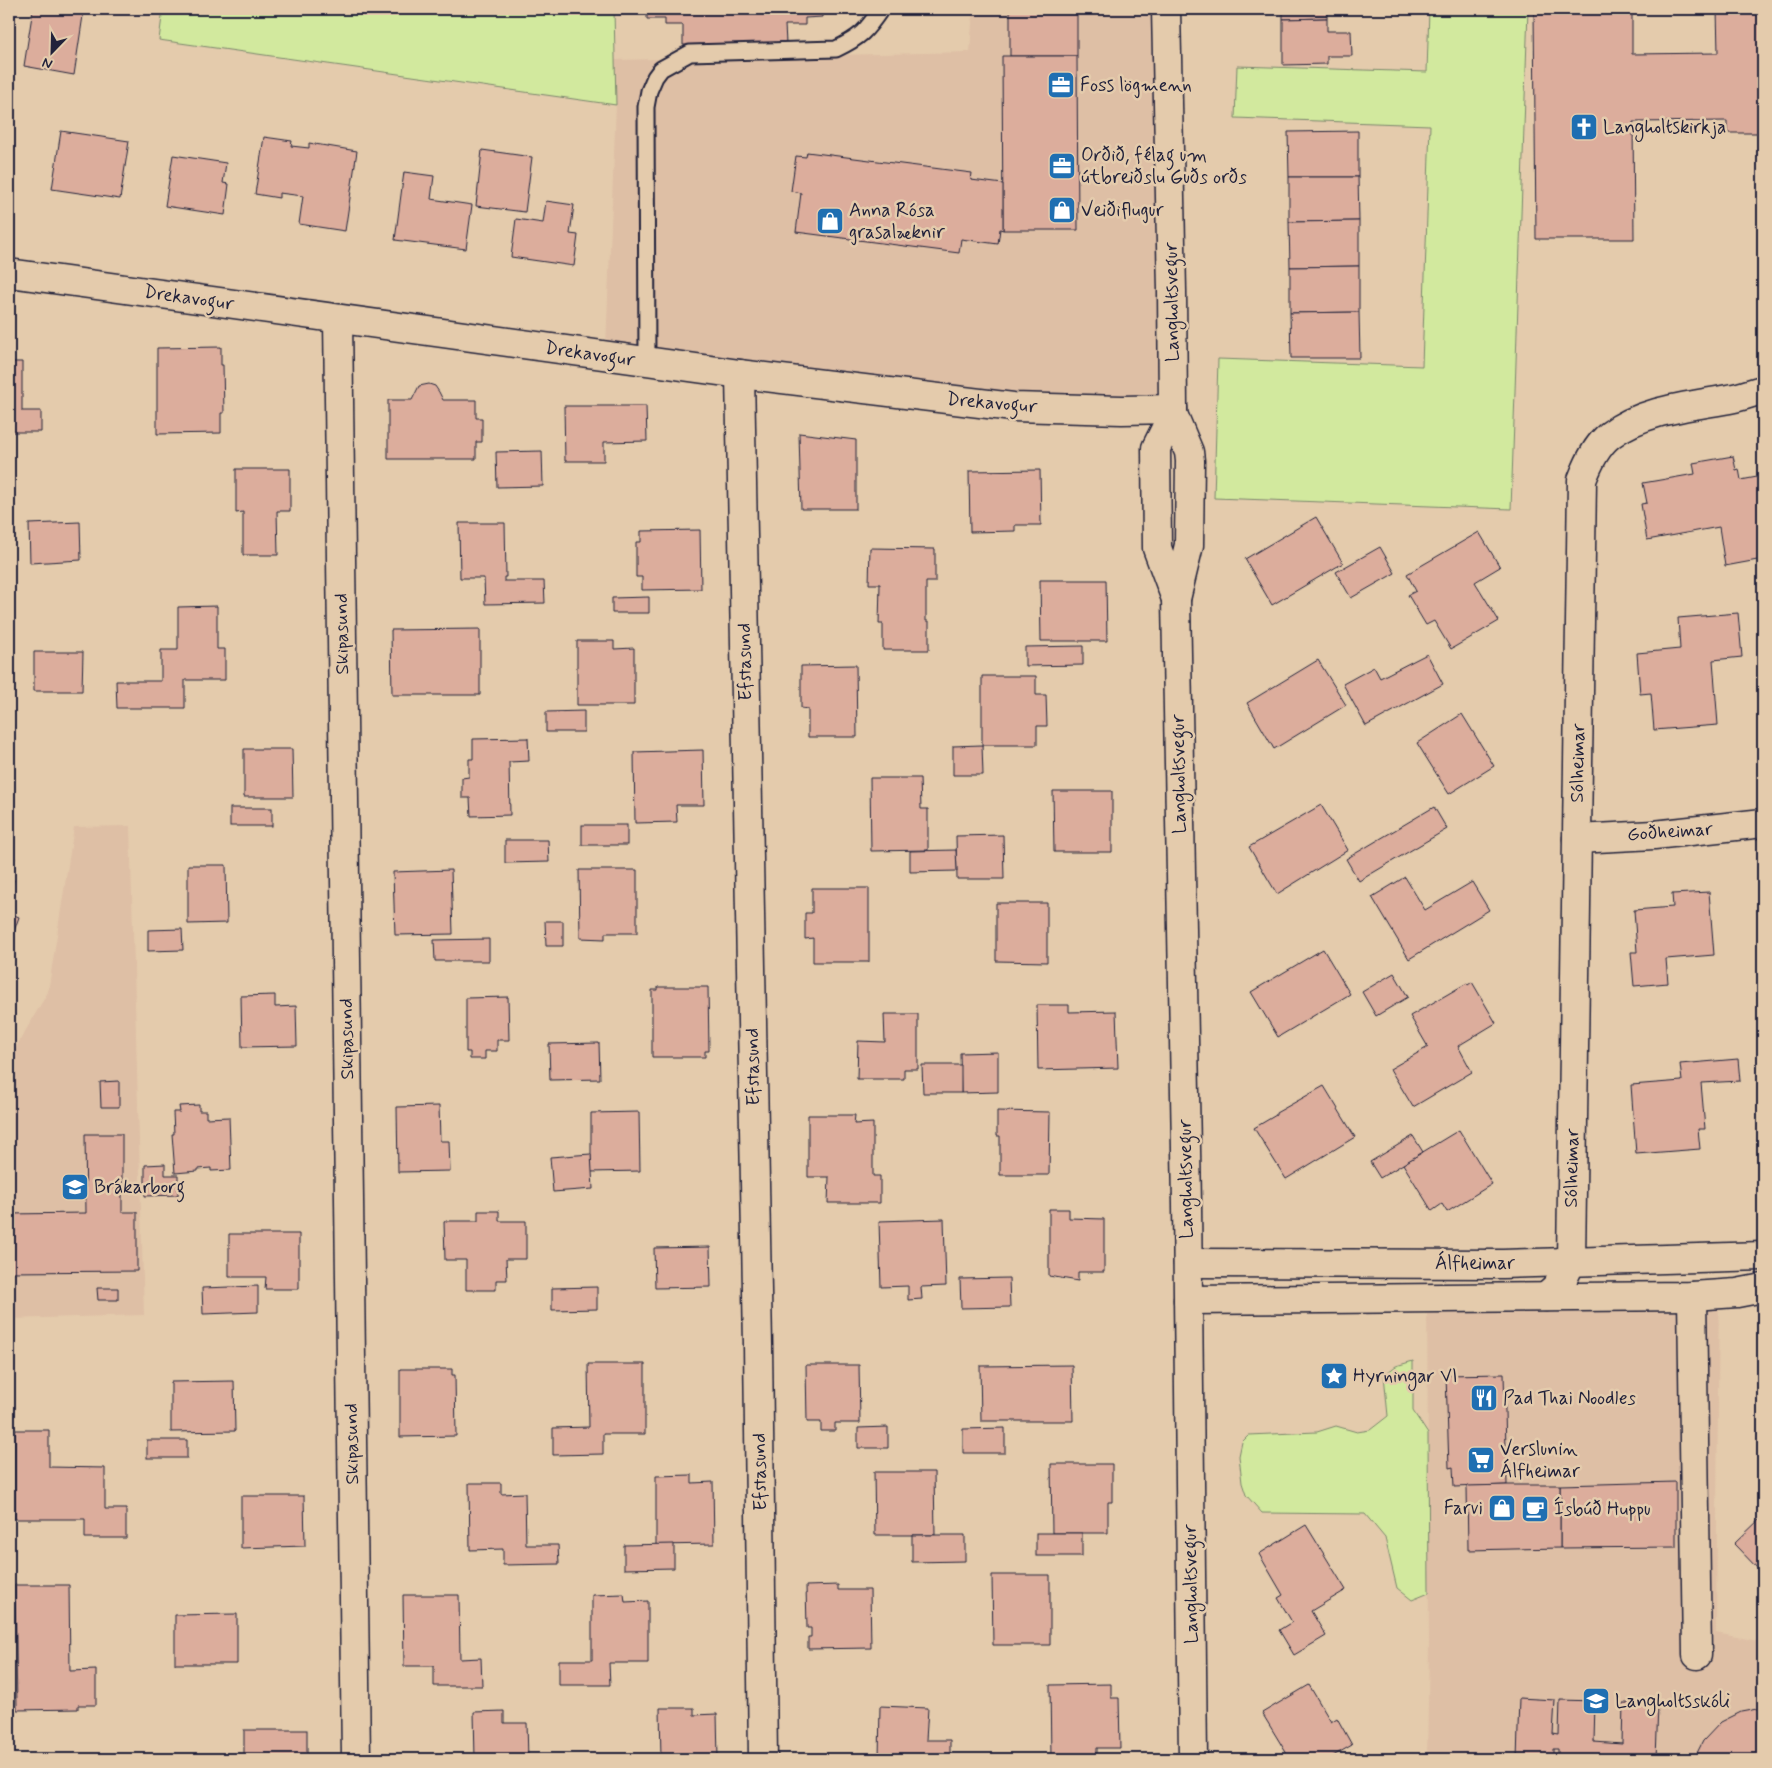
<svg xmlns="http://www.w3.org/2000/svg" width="1772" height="1768" font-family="Mynerve,sans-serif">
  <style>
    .built { fill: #debfa5 }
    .green { fill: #d2e99e; stroke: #7a866c }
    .building { fill: #dcad9c; stroke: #22223b }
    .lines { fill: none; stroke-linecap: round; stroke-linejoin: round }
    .service-casing { stroke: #22223b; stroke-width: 19 }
    .minor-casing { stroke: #22223b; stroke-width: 31 }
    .tertiary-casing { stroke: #22223b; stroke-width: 31 }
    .service { stroke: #e4cbac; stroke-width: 15 }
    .minor { stroke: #e4cbac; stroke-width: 28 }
    .tertiary { stroke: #e4cbac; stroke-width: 28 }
    .labels { text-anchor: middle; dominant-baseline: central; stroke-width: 5; stroke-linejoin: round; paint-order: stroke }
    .poi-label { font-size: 19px; fill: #22223b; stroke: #e4cbac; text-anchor: start }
    .street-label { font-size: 19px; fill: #22223b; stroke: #e4cbac }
  </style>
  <rect width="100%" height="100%" fill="#e4cbac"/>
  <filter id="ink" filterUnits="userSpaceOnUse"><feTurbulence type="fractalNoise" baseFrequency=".02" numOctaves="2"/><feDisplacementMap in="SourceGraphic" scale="10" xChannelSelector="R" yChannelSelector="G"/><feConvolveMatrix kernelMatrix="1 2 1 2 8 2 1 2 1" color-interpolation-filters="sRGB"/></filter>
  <g filter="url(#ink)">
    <g class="built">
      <path d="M973,9H1170L1171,420L605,371L616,105L615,60L970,52Z"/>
      <path d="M130,826L144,1315L9,1319V1059L48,992L74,827Z"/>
      <path d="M1719,1281L1716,1633L1763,1642V1759H1427L1429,1644L1427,1289Z"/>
    </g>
    <g class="green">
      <path d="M163,9H614L616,105L159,40Z"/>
      <path d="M1429,9H1528L1511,509L1214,498L1218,359L1422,366L1430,125L1235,118L1237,66L1427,72Z"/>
      <path d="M1413,1361V1411L1428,1434L1429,1593L1412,1600L1397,1588L1385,1538L1365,1514L1262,1513L1246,1495L1242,1483L1239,1456L1242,1442L1249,1435L1317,1432L1336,1426L1357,1432L1370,1430L1388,1416L1384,1375L1396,1366Z"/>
    </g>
    <g class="building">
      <path d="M33,9H84L74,75L24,66Z"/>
      <path d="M647,9H822V17L805,18V25H785L786,43L683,45V25H665V19H647Z"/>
      <rect x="1010" y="9" width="67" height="47"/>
      <path d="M1283,9H1351V12H1327V18L1283,19Z"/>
      <path d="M1534,9H1632V54L1718,53L1717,9H1763V133H1727V121L1633,122L1634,239H1536Z"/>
      <path d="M1327,18V31H1351L1352,56H1327V64L1283,65V19Z"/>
      <path d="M1002,56H1077L1078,230H1003Z"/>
      <path d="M61,131L129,141L120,199L52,189Z"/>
      <path d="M1358,131V177H1289L1288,132Z"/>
      <path d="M264,137L292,141L291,146L309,148V143L357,151L345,231L299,224L303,196L279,193V198L255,194Z"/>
      <path d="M482,150L532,157L525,212L476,206Z"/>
      <path d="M807,152L972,173L971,180L1003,184V230L1000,229L998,244L961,239L959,253L796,232L801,193L791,191L796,156L806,157Z"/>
      <path d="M173,155L226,163L223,183L229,184L225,215L165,206Z"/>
      <path d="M404,172L434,176L431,199L472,205L466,249L395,240Z"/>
      <path d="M1289,177H1358L1359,221L1289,222Z"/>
      <path d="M546,201L574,205L570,234L578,235L574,266L511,257L516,219L543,223Z"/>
      <path d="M1359,221V266L1290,267L1289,222Z"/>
      <path d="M1359,266V312L1290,313V267Z"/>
      <path d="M1359,312L1360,358H1291L1290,313Z"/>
      <path d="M221,347V365H223L224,413H221V433L157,434V348Z"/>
      <path d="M9,362H22V411H41V432H9Z"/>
      <path d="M429,384L435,386L439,392L443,400H476V418H482V442H476V459H388V400H412L419,386Z"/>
      <path d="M564,406H646L647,441L604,442V461H565Z"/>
      <path d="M799,433L856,440V509H801Z"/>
      <path d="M542,451L543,486L497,487L496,452Z"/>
      <path d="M1733,456L1736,470L1739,469L1741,480L1757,477L1761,498H1763V559L1725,566L1719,527L1647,540L1641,504L1647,503L1643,483L1695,474L1693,463Z"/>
      <path d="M9,460H11L10,529H9Z"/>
      <path d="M236,469H290V511H277L278,555H243V512L236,513Z"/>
      <path d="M1040,470L1041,525H1015V531L970,532L969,471Z"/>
      <path d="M1316,517L1343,563L1272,605L1245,559Z"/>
      <path d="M80,522L81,560L30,563L29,524Z"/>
      <path d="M459,523H505L506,577H504V581H544L545,603L485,604L484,578H460Z"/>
      <path d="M700,530L701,589L642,590V577H636V542H641V531Z"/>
      <path d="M1479,532L1500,567L1475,582L1499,621L1451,649L1434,621L1426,625L1408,595L1416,591L1407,574Z"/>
      <path d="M1380,547L1395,573L1351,598L1336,572Z"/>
      <path d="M870,548L935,549V582H926V621H929V650H883V624H879L880,584H869Z"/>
      <path d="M1040,580H1106L1107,641H1041Z"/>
      <path d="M649,597V613H612V598Z"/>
      <path d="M217,606V649H225V680H185V708H117L116,681H161V650H178V607Z"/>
      <path d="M1738,613L1742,657L1713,660L1718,725L1654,730L1651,693L1640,694L1637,653L1680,649L1678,618Z"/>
      <path d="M480,629V695H392L391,630Z"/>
      <path d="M577,641H614V649L634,648V705H577Z"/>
      <path d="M1083,646V665L1025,666V647Z"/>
      <path d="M34,652H83L82,691H34Z"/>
      <path d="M1427,654L1443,684L1366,726L1343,684L1374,667L1380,678Z"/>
      <path d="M1318,660L1346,705L1274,749L1247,703Z"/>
      <path d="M856,665L857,737H808V709L801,708V666Z"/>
      <path d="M982,676H1036V695H1046L1047,726H1037V745H982Z"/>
      <path d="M584,711V732H546V712Z"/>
      <path d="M1462,714L1494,766L1449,794L1417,743Z"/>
      <path d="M9,724H13L14,781H9Z"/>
      <path d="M528,738L529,761L509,762L510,815L471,816L470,798H462V778L469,777V759H473V739Z"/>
      <path d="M982,745L983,775H953V746Z"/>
      <path d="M244,749H292L293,797H244Z"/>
      <path d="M703,750L704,805H676L677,822L635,823L634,752Z"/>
      <path d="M870,778H920L921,809H928V850L871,851Z"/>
      <path d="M1053,791H1112V852H1054Z"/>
      <path d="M1321,805L1348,850L1277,894L1249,847Z"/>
      <path d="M1434,807L1447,829L1359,881L1346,859Z"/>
      <rect x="230" y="808" width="42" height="18"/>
      <rect x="582" y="825" width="45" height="20"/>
      <path d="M1003,835L1004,879H957L956,836Z"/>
      <path d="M505,840H548L549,862L505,863Z"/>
      <path d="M956,850L957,871L910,872V851Z"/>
      <path d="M9,856L15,858L9,877L14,880L9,896Z"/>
      <path d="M188,865H226L227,923L188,924Z"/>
      <path d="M451,870L453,934L395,935L393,872Z"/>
      <path d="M579,870H637V933H605V939L580,938Z"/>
      <path d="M1405,877L1425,910L1472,882L1489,910L1409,959L1372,897Z"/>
      <path d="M812,888H869V962H813V938L805,939V913H812Z"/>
      <path d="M1709,892L1714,955L1666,959L1668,983L1634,986L1631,952H1637L1634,910L1673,907L1672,894Z"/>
      <path d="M996,903H1047V962L996,961Z"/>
      <path d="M9,913L19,917L9,945Z"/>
      <path d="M545,921H563V946H546Z"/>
      <path d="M182,929L183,950L148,951V930Z"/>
      <path d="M489,939V961H435L434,940Z"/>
      <path d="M1323,949L1350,994L1278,1037L1251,992Z"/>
      <path d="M1394,973L1408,997L1376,1016L1362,992Z"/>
      <path d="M1472,982L1496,1023L1458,1046L1472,1072L1413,1107L1390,1069L1428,1047L1410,1016L1467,983L1468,985Z"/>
      <path d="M658,987H708L709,1051H705V1057H652V990H658Z"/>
      <path d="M275,995V1007L296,1006L297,1046L242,1047L241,996Z"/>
      <path d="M508,997L509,1040H497V1051H485V1059H470V1052H466V998Z"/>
      <path d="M1037,1005H1069V1012L1116,1011L1118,1068L1038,1070Z"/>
      <path d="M884,1014H918V1069H904V1079H857L858,1041L885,1042Z"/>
      <path d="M599,1043L600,1079L550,1080L549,1044Z"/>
      <path d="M998,1052V1092L961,1093L960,1053Z"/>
      <path d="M1738,1059L1740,1081L1701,1083L1705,1129H1698L1700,1149L1636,1154L1631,1085L1682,1081L1680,1064Z"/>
      <path d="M922,1065H961V1093H923Z"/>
      <path d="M119,1081V1107H101L100,1082Z"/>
      <path d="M1324,1086L1355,1137L1286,1179L1254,1128L1276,1115V1113Z"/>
      <path d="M199,1105V1111H206V1118L229,1117L231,1170L211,1171V1168L198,1169V1171L175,1173L172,1134H174L173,1112H180L179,1106Z"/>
      <path d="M439,1106L440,1141H449L450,1171L398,1172L397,1107Z"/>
      <path d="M997,1111L1050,1112L1049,1175H1000V1136H997Z"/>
      <path d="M639,1112L640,1171L591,1172V1113Z"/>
      <path d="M808,1115H855L854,1124L873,1123V1176H880V1203H828L829,1177H808Z"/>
      <path d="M1459,1130L1492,1184L1447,1212L1442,1204L1432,1211L1403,1164Z"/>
      <path d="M85,1134H122V1212H137V1271L9,1272V1214L86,1213Z"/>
      <path d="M1413,1136L1423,1152L1380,1178L1370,1162Z"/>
      <path d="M591,1154L593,1189L553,1192L550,1157Z"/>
      <path d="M165,1164V1175H178V1195L145,1196V1165Z"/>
      <path d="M1049,1209H1069V1218L1104,1219V1272H1078V1281L1049,1276Z"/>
      <path d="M478,1211H499V1221H526V1259H506L507,1280H496V1290H466V1260H445L444,1221H478Z"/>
      <path d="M944,1219L946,1286L921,1287L922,1299L908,1300V1286L881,1287L879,1221Z"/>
      <path d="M229,1234H299V1289H265L266,1277H229Z"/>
      <path d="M710,1247L711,1287L655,1288L654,1248Z"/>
      <path d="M1009,1278L1010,1307L961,1308L960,1279Z"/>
      <path d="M258,1286V1312L203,1314L202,1288Z"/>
      <path d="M597,1287V1309L552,1310V1288Z"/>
      <path d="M97,1288H118V1300H98Z"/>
      <path d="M588,1364H645V1434H603V1454L553,1455V1428L589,1427Z"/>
      <path d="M806,1365H859L860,1423H835V1431H821V1422H807Z"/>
      <path d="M1072,1365L1073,1421H981L980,1366Z"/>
      <path d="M400,1369H452V1375H455L456,1436L400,1437Z"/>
      <path d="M1504,1374L1507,1485L1454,1487L1453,1467L1449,1468L1446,1375Z"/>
      <path d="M234,1381L235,1431L171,1432V1382Z"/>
      <path d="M888,1427V1448H858V1428Z"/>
      <path d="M1005,1428V1453H963V1429Z"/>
      <path d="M15,1430H49V1467L105,1468V1509H126V1538H85V1519H15Z"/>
      <rect x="147" y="1440" width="40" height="18"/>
      <path d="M1051,1464H1112V1502H1108V1533H1052Z"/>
      <path d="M874,1472H934L935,1535H875Z"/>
      <path d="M692,1475V1483L713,1482L714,1544L656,1545V1476Z"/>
      <path d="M1676,1482V1547L1560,1548V1485Z"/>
      <path d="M469,1483H501V1494L525,1493L526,1545H558L559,1564L503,1565V1549L470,1550Z"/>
      <path d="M1507,1485H1560V1548L1468,1550L1467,1486Z"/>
      <path d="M241,1496H304L305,1546L241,1548Z"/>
      <path d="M1763,1516V1574L1734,1544Z"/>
      <path d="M1306,1525L1346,1590L1311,1611L1326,1636L1294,1655L1279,1630L1292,1622L1278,1598L1283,1595L1259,1554Z"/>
      <rect x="1036" y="1533" width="46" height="23"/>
      <path d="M912,1535H965V1561L912,1562Z"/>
      <path d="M674,1544V1568L624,1569V1545Z"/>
      <path d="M992,1575H1050V1645H993Z"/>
      <path d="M15,1585H69L70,1671L96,1670V1705H78V1709L17,1710Z"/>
      <path d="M838,1585V1590H870L871,1648L808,1649V1637H811V1628H807L806,1586Z"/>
      <path d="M624,1594L625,1602L648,1601V1663H609L610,1685H559V1660H592V1595Z"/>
      <path d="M403,1595H459L460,1659L481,1658L482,1686H434V1666H404Z"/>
      <path d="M237,1614V1664H175V1615Z"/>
      <path d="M1111,1684V1698H1119L1120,1748H1097V1757L1051,1758L1050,1685Z"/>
      <path d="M1309,1685L1331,1722L1337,1718L1352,1745L1328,1759H1290L1262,1713Z"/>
      <path d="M1519,1698L1555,1700L1553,1734L1559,1735L1560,1700L1595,1701L1594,1742L1622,1744L1623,1703L1658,1704L1656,1759H1621V1757L1593,1756V1759H1558V1749H1553V1759H1517Z"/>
      <path d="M880,1706L928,1708L926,1740H950V1759H879Z"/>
      <path d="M660,1708H694V1715L717,1714L718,1759H661Z"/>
      <path d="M1762,1708H1763V1759H1694L1703,1741L1721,1722L1741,1712Z"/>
      <path d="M504,1711V1723H527L528,1759H475L474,1712Z"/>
      <rect x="244" y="1730" width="63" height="29"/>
    </g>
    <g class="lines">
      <g class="service-casing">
        <path id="service" d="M647,362L646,107L649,91L655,77L661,69L690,53L836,49C861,37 866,31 881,9"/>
      </g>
      <g class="minor-casing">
        <g id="minor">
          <path d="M9,273L740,374L1013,407L1122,410L1173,409"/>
          <path d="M338,319L356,1759"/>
          <path d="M740,374L758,1345L763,1759"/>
          <path d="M1577,839L1654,835L1763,823"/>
          <path d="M1692,1296L1697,1655"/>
          <path d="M1546,1297C1559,1287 1565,1277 1571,1261L1582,480C1588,464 1596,446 1610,435C1644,409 1693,406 1734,398C1744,396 1753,392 1763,390"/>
        </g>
      </g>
      <g class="tertiary-casing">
        <g id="tertiary">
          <path d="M1166,9L1172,291L1173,409V414L1189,452L1190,461L1189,545L1176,599L1187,1204L1193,1759"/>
          <path d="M1173,414L1156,448L1157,548L1176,599"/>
          <path d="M1188,1263L1503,1264L1763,1256"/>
          <path d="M1188,1300L1692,1296L1737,1293L1763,1288"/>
        </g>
      </g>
      <use href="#service" class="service"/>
      <use href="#minor" class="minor"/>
      <use href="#tertiary" class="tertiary"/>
    </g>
  </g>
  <defs>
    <g id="office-square" transform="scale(1.4375)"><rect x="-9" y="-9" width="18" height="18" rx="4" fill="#1f6fb2" stroke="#e4cbac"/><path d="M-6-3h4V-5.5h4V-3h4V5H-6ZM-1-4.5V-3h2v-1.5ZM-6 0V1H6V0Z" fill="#fff"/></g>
    <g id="church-square" transform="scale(1.4375)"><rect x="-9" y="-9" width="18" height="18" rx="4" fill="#1f6fb2" stroke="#e4cbac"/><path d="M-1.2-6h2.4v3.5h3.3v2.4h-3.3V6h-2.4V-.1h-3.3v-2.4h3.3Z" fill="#fff"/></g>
    <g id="shop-square" transform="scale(1.4375)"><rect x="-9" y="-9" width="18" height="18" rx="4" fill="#1f6fb2" stroke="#e4cbac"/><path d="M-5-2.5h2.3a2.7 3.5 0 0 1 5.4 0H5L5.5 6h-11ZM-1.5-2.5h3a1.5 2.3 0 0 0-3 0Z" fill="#fff"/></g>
    <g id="school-square" transform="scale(1.4375)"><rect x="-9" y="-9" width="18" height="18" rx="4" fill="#1f6fb2" stroke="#e4cbac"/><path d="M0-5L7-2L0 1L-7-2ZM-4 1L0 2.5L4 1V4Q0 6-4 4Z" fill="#fff"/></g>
    <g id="sight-square" transform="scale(1.4375)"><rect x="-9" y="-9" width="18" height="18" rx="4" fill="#1f6fb2" stroke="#e4cbac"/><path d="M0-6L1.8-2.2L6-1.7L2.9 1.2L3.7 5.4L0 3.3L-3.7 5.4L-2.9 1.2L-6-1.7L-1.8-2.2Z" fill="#fff"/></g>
    <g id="restaurant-square" transform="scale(1.4375)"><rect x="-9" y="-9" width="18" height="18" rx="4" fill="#1f6fb2" stroke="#e4cbac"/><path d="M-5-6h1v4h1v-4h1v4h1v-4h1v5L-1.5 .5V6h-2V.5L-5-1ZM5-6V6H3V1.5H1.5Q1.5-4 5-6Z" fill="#fff"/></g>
    <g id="supermarket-square" transform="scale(1.4375)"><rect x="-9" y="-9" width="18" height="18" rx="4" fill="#1f6fb2" stroke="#e4cbac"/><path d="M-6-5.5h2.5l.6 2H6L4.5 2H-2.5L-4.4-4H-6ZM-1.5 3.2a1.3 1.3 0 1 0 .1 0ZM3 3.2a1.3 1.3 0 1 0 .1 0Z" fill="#fff"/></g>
    <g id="cafe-square" transform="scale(1.4375)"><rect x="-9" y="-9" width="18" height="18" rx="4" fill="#1f6fb2" stroke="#e4cbac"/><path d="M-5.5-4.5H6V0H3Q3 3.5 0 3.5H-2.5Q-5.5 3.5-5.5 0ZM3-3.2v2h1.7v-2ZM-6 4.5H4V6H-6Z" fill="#fff"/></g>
  </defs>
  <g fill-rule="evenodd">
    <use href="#office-square" x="1061" y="85"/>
    <use href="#church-square" x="1584" y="127"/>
    <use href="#office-square" x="1062" y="166"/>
    <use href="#shop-square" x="1062" y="210"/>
    <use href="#shop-square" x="830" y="221"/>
    <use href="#school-square" x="75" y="1187"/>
    <use href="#sight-square" x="1334" y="1376"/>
    <use href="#restaurant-square" x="1484" y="1398"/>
    <use href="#supermarket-square" x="1481" y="1460"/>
    <use href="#shop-square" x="1502" y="1508"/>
    <use href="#cafe-square" x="1535" y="1509"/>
    <use href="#school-square" x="1596" y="1701"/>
  </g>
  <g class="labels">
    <g class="poi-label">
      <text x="1080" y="85">Foss lögmenn</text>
      <text x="1603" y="127">Langholtskirkja</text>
      <text x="1081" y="155">Orðið, félag um<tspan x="1081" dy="22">útbreiðslu Guðs orðs</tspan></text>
      <text x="849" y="210">Anna Rósa<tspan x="849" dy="22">grasalæknir</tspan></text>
      <text x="1081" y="210">Veiðiflugur</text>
      <text x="94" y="1187">Brákarborg</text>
      <text x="1353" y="1376">Hyrningar VI</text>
      <text x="1503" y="1398">Pad Thai Noodles</text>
      <text x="1500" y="1449">Verslunin<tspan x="1500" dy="22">Álfheimar</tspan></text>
      <text x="1483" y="1508" text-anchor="end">Farvi</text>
      <text x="1554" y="1509">Ísbúð Huppu</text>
      <text x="1615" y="1701">Langholtsskóli</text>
    </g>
    <g class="street-label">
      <text transform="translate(189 298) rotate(8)">Drekavogur</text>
      <text transform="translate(1172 302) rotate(-91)">Langholtsvegur</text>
      <text transform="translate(590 354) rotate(8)">Drekavogur</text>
      <text transform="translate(992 403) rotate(5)">Drekavogur</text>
      <text transform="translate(342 634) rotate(-91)">Skipasund</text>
      <text transform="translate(745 662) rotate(-91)">Efstasund</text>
      <text transform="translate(1578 763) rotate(-89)">Sólheimar</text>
      <text transform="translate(1179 774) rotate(-91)">Langholtsvegur</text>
      <text transform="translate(1670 832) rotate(-4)">Goðheimar</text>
      <text transform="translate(347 1039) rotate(-91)">Skipasund</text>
      <text transform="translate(753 1067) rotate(-91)">Efstasund</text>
      <text transform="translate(1572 1168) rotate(-89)">Sólheimar</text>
      <text transform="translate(1186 1179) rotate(-91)">Langholtsvegur</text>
      <text x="1475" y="1263">Álfheimar</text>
      <text transform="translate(352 1444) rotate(-91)">Skipasund</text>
      <text transform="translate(760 1472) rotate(-91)">Efstasund</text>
      <text transform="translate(1191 1584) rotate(-91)">Langholtsvegur</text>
    </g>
  </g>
  <rect width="1772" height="1768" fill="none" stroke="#e4cbac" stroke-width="30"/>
  <rect x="15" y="15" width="1742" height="1738" fill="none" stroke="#22223b" stroke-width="2" filter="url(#ink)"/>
  <g transform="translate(52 52) rotate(203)" stroke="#e4cbac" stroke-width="4" paint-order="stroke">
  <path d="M0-4L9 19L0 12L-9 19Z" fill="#22223b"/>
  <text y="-8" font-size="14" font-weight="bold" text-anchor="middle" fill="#22223b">N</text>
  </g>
</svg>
